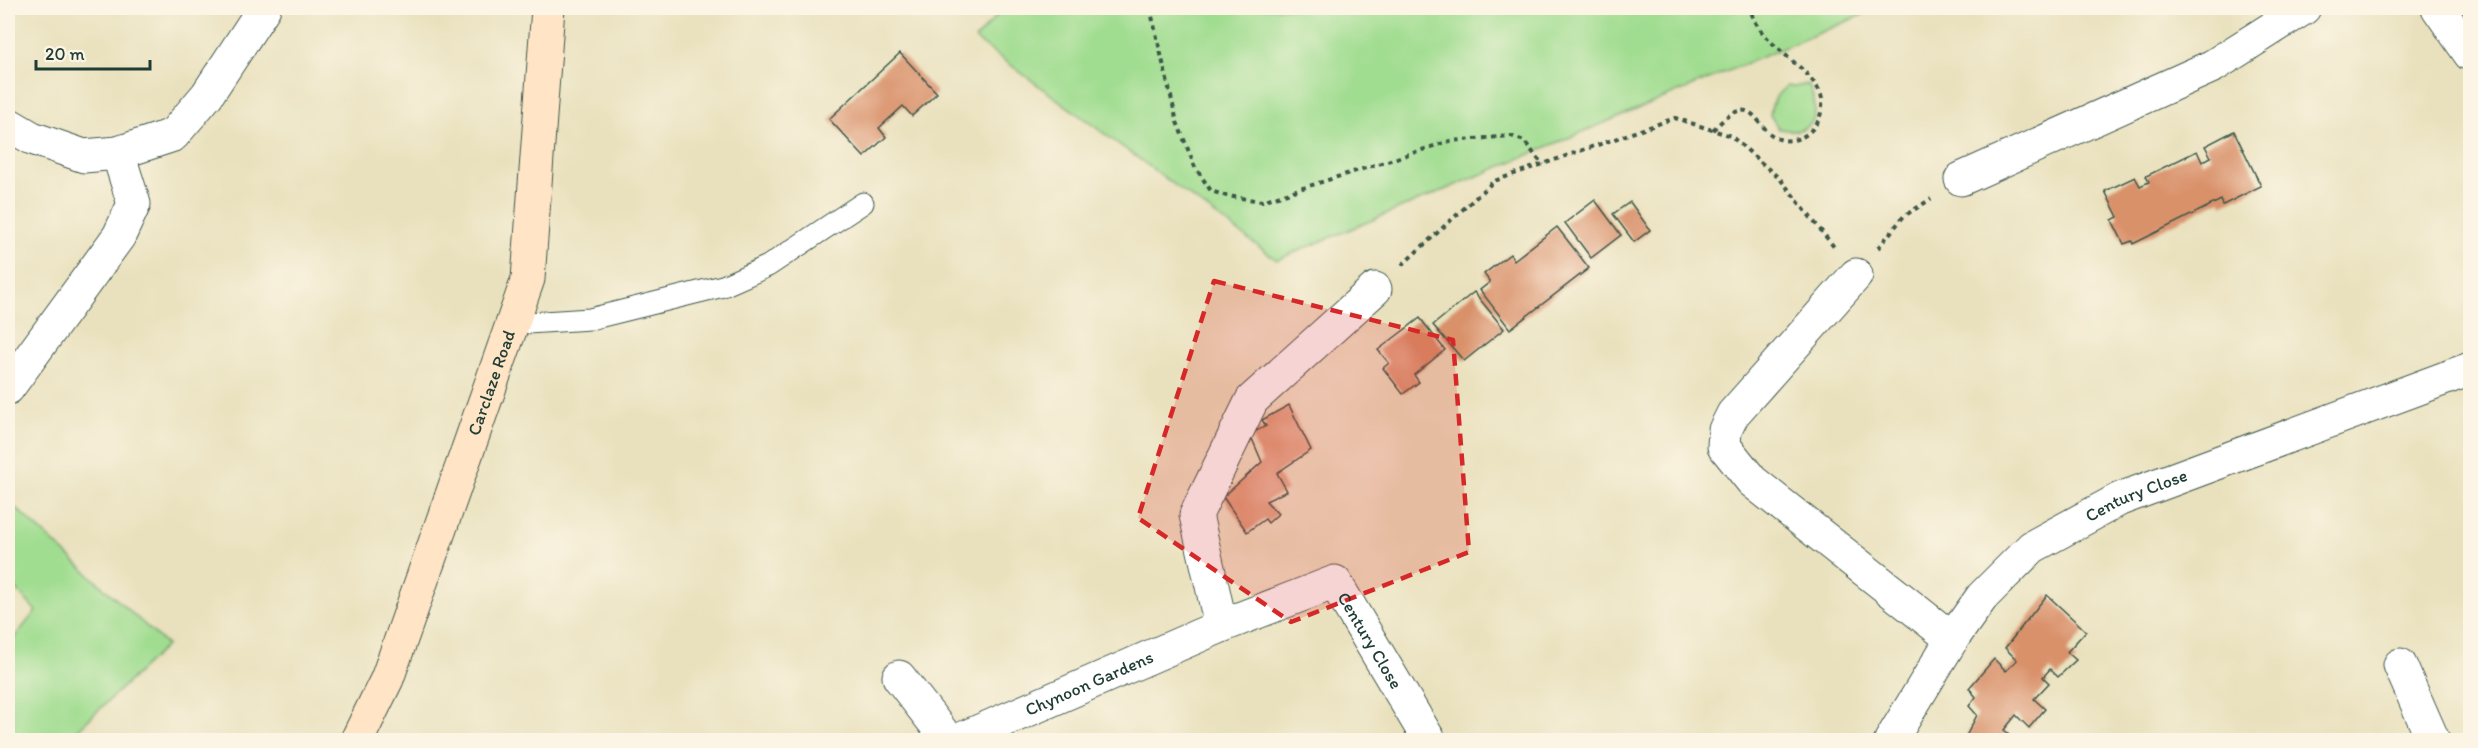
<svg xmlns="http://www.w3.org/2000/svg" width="2478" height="748" font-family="Itim,sans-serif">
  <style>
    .green { fill: #a1dd91; stroke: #608d62; stroke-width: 1.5 }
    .building { fill: #d9916a }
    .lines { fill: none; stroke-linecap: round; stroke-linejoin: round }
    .lane-casing { stroke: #3d5649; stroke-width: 23 }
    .street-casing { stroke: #3d5649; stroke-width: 35 }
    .secondary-casing { stroke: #3d5649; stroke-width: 35 }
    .path { stroke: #3d5649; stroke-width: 4; stroke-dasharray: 4.5 4.5; stroke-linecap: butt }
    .lane { stroke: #fff; stroke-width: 21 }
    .street { stroke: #fff; stroke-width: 33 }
    .secondary { stroke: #ffe4c6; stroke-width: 33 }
    .marked { fill: #d62828; fill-opacity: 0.2; stroke: #d62828; stroke-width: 4.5; stroke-dasharray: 12 8; stroke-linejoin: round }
    .labels { text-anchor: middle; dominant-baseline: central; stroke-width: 6; stroke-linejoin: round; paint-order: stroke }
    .street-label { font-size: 18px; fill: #1f3d34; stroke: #fcf5e5 }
  </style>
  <rect width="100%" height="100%" fill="#fcf5e5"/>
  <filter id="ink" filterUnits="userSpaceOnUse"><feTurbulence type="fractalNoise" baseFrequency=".0167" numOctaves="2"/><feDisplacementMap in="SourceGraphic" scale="12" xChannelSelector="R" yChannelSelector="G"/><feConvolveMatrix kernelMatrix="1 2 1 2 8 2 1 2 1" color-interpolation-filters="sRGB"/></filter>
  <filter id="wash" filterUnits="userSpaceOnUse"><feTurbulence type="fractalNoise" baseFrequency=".008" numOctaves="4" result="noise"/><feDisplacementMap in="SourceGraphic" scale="24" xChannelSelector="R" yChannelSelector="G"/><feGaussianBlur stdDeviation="1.35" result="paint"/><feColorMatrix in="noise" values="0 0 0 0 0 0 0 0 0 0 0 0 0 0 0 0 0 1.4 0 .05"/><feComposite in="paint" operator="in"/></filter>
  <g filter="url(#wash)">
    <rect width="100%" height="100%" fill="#e9e1bd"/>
    <g class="green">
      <path d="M1004,8H1874L1862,15L1277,260L975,39Z"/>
      <path d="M1808,84C1815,99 1823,124 1799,130C1794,132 1785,129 1779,129L1770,115C1772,102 1776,94 1787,86L1794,87Z"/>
      <path d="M8,501L167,645L67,740H8V645L36,611L8,580Z"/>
    </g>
    <g id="blocks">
      <g class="building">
        <path d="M900,53L937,93L912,116L903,106L879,128L886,137L864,157L829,119Z"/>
        <path d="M2234,131L2261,186L2223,205L2221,200L2133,244L2132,241L2124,244L2112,220L2118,217L2105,191L2135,177L2140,186L2149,182L2146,176L2197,151L2202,162L2211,157L2205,146Z"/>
        <path d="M1595,200L1621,235L1591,258L1565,223Z"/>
        <path d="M1630,202L1650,230L1634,242L1613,214Z"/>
        <path d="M1557,227L1589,268L1510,329L1480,290L1490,282L1484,274L1510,254L1514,260Z"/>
        <path d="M1474,292L1504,329L1464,361L1433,325Z"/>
        <path d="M1420,318L1445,350L1414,375L1419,382L1403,394L1383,368L1389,363L1378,350Z"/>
        <path d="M1289,405L1311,450L1277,473L1287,491L1266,501L1278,514L1268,523L1265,519L1247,532L1223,497L1262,462L1250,434L1266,426L1262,420Z"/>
        <path d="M2047,595L2086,631L2067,652L2076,660L2058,677L2050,669L2043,677L2049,683L2034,699L2045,709L2029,728L2016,715L2004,730L2009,734L2006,740H1964L1977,715L1969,706L1976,697L1969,688L1994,659L2006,671L2017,660L2005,648Z"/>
      </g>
    </g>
  </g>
  <g filter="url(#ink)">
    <use href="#blocks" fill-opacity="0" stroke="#3d5649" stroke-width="1.5"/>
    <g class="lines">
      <g class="lane-casing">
        <path id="lane" d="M512,324L590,319L723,286L768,266L863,203"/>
      </g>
      <g class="street-casing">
        <g id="street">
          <path d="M2438,8L2470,54"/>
          <path d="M8,124L32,138L84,156L118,153L173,135L207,95L264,8"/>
          <path d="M1961,179L2213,66L2304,8"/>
          <path d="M1856,275L1733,414L1725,430L1724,446L1752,481L1952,639"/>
          <path d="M8,388L119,236L134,204L118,153"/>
          <path d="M1221,626L1196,515L1252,400L1375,289"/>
          <path d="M2400,665L2433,740"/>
          <path d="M899,677L948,740"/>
          <path id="s1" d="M959,740L1221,626L1335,582L1429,740"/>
          <path id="s2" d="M1891,740L1952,639L1982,597L2032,547L2120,499L2470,369"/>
        </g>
      </g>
      <g class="secondary-casing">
        <g id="secondary">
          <path id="s3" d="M357,740L387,679L528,279L548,8"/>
        </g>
      </g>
      <g class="path">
        <path d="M1150,8L1177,122L1195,167L1211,191L1227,196L1262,201L1450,141L1511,136L1524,141L1543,165"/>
        <path d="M1713,130C1764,75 1752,155 1800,138C1808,135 1816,126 1819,119C1822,111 1824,100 1820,92C1804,61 1760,46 1750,8"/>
        <path d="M1878,248L1904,216L1931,199"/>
        <path d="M1402,265L1494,181L1675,118L1731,136L1781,180L1834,247"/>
      </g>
      <use href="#lane" class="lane"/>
      <use href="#street" class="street"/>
      <use href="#secondary" class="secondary"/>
    </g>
  </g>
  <path class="marked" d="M1214,281L1453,340L1469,552L1291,622L1138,518Z"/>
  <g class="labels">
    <g class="street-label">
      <text stroke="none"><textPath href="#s3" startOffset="382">Carclaze Road</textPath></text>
      <text stroke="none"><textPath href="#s2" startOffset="357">Century Close</textPath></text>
      <text stroke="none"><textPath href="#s1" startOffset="476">Century Close</textPath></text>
      <text stroke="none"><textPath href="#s1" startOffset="142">Chynoon Gardens</textPath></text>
    </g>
  </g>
  <rect width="2478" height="748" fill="none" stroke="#fcf5e5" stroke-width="30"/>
  <path d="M36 60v9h114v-9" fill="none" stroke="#1f3d34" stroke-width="3"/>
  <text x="45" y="60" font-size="18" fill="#1f3d34" stroke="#fcf5e5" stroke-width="4.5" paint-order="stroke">20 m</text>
</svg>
